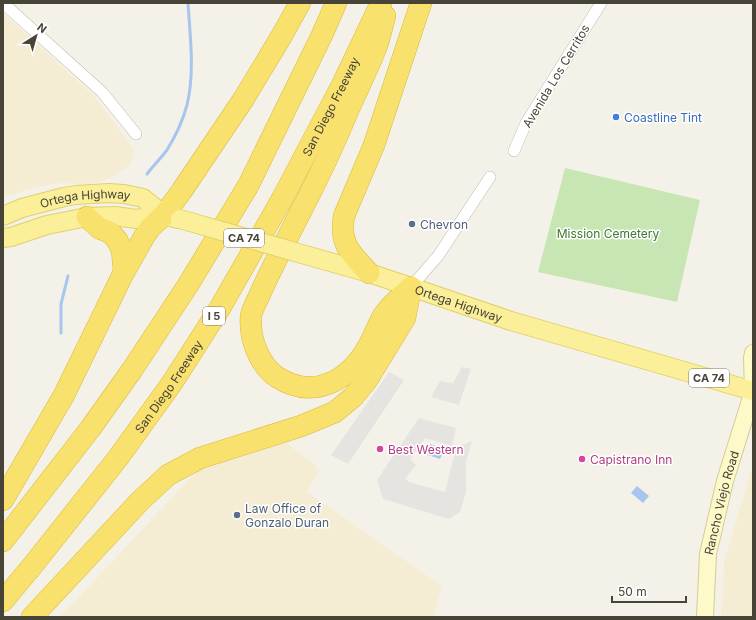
<svg xmlns="http://www.w3.org/2000/svg" width="756" height="620" font-family="Inter,sans-serif">
  <style>
    .commercial { fill: #f5ecd4 }
    .green { fill: #c7e6b3 }
    .parking { fill: #e5e4e0 }
    .water { fill: #a7c5ee }
    .lines { fill: none; stroke-linecap: round; stroke-linejoin: round }
    .stream { stroke: #a7c5ee; stroke-width: 3 }
    .street-casing { stroke: #bfbbab; stroke-width: 12 }
    .secondary-casing { stroke: #d2cc99; stroke-width: 18 }
    .primary-casing { stroke: #e0d06a; stroke-width: 20 }
    .highway-casing { stroke: #d8b93e; stroke-width: 22 }
    .street { stroke: #fff; stroke-width: 11 }
    .secondary { stroke: #fdf9c9; stroke-width: 16 }
    .primary { stroke: #fbef9a; stroke-width: 18 }
    .highway { stroke: #f9e16e; stroke-width: 21 }
    .primary-bridge-casing { stroke: #e0d06a; stroke-width: 20; stroke-linecap: butt }
    .primary-bridge { stroke: #fbef9a; stroke-width: 18 }
    .shop-dot { fill: #3f7fe0; stroke: #fff; stroke-width: 1.5 }
    .service-dot { fill: #5c6f8a; stroke: #fff; stroke-width: 1.5 }
    .hotel-dot { fill: #d1479c; stroke: #fff; stroke-width: 1.5 }
    .labels { text-anchor: middle; dominant-baseline: central; stroke-width: 3; stroke-linejoin: round; paint-order: stroke }
    .shield { fill: #fff; stroke: #7e7b73; stroke-width: 1 }
    .shield-label { font-size: 11px; font-weight: bold; fill: #474337 }
    .street-label { font-size: 12px; fill: #474337; stroke: #fff }
    .shop-label { font-size: 12px; fill: #366cbe; stroke: #fff; text-anchor: start }
    .service-label { font-size: 12px; fill: #4e5e75; stroke: #fff; text-anchor: start }
    .park-label { font-size: 12px; fill: #3c772c; stroke: #fff }
    .hotel-label { font-size: 12px; fill: #b23c85; stroke: #fff; text-anchor: start }
  </style>
  <rect width="100%" height="100%" fill="#f4f2e8"/>
  <g class="commercial">
    <path d="M3,13L94,96L133,148V158L129,166L110,178L97,183L82,184L62,183L47,185L30,189L8,196L3,197Z"/>
    <path d="M285,442L320,469L307,492L442,586L434,617H60L196,472L212,465Z"/>
    <path d="M753,464V617H721L724,562Z"/>
  </g>
  <path class="green" d="M565,168L700,200L677,302L538,272Z"/>
  <g class="parking">
    <path d="M462,367L471,369L459,405L431,397L440,381L453,383Z"/>
    <path d="M389,372L404,380L348,464L331,455Z"/>
    <path d="M419,418L456,428L452,446L425,438L410,459L416,465L405,479L409,482L445,492L456,448L472,441L466,461V492L460,512L449,519L383,499L377,480Z"/>
  </g>
  <g class="water">
    <path d="M430,444L444,450L440,459L425,454Z"/>
    <path d="M637,486L649,496L643,503L631,493Z"/>
  </g>
  <g class="lines">
    <g class="stream">
      <path d="M147,174C153,166 161,158 167,150C175,137 183,120 187,105C195,73 190,35 188,3"/>
      <path d="M61,333V304L68,276"/>
    </g>
    <g class="street-casing">
      <g id="street">
        <path d="M3,3L102,92L136,134"/>
        <path d="M514,151L526,123L601,3"/>
        <path d="M411,287L438,256L490,177"/>
      </g>
    </g>
    <g class="secondary-casing">
      <g id="secondary">
        <path d="M753,391L752,358L753,353"/>
        <path id="s1" d="M705,617L708,554L725,481L753,391"/>
      </g>
    </g>
    <g class="primary-casing">
      <g id="primary">
        <path id="s2" d="M3,216L22,208L64,197L76,195L109,193L124,194L143,198L164,215L177,219"/>
        <path d="M3,238L11,237L47,225L87,217L115,216L136,219L164,215"/>
        <path id="s3" d="M309,256L369,273L411,287L511,321L753,391"/>
      </g>
    </g>
    <g class="highway-casing">
      <g id="highway">
        <path d="M385,16C382,26 380,38 376,48C368,69 357,90 348,111C333,147 317,181 299,215C286,241 272,267 260,294C257,301 252,309 251,316C249,338 259,365 277,377C314,401 350,380 369,345C374,336 379,321 385,313C393,303 402,295 411,287"/>
        <path d="M87,217L99,228L111,233L117,240L122,250L124,272"/>
        <path d="M369,273C351,253 339,245 344,216L374,145L421,3"/>
        <path d="M3,500L64,395L124,272L144,237L150,228L164,215L181,192L243,100L281,37L300,3"/>
        <path d="M3,541L90,429L132,370L188,285L248,186L322,35L336,3"/>
        <path id="s4" d="M3,601L33,565L118,458L172,383L220,308L282,199L343,83L381,3"/>
        <path d="M32,617L140,501L168,475L200,458L301,426L335,412L353,397L367,380L405,318L411,287"/>
      </g>
    </g>
    <use href="#street" class="street"/>
    <use href="#secondary" class="secondary"/>
    <use href="#primary" class="primary"/>
    <use href="#highway" class="highway"/>
    <g class="primary-bridge-casing">
      <path id="primary-bridge" d="M180,219L309,256"/>
    </g>
    <use href="#primary-bridge" class="primary-bridge"/>
  </g>
  <circle class="shop-dot" cx="616" cy="117" r="4"/>
  <g class="service-dot">
    <circle cx="412" cy="224" r="4"/>
    <circle cx="237" cy="515" r="4"/>
  </g>
  <g class="hotel-dot">
    <circle cx="380" cy="449" r="4"/>
    <circle cx="582" cy="459" r="4"/>
  </g>
  <g class="labels">
    <g class="shield">
      <rect x="224" y="229" width="40" height="18" rx="3"/>
      <rect x="203" y="307" width="22" height="18" rx="3"/>
      <rect x="689" y="369" width="40" height="18" rx="3"/>
    </g>
    <g class="shield-label">
      <text x="244" y="238">CA 74</text>
      <text x="214" y="316">I 5</text>
      <text x="709" y="378">CA 74</text>
    </g>
    <g class="street-label">
      <text transform="translate(556 76) rotate(-59)">Avenida Los Cerritos</text>
      <text stroke="none"><textPath href="#s4" startOffset="595">San Diego Freeway</textPath></text>
      <text stroke="none"><textPath href="#s2" startOffset="85">Ortega Highway</textPath></text>
      <text stroke="none"><textPath href="#s3" startOffset="157">Ortega Highway</textPath></text>
      <text stroke="none"><textPath href="#s4" startOffset="271">San Diego Freeway</textPath></text>
      <text stroke="none"><textPath href="#s1" startOffset="116">Rancho Viejo Road</textPath></text>
    </g>
    <g class="shop-label">
      <text x="624" y="117">Coastline Tint</text>
    </g>
    <g class="service-label">
      <text x="420" y="224">Chevron</text>
      <text x="245" y="508">Law Office of<tspan x="245" dy="14">Gonzalo Duran</tspan></text>
    </g>
    <g class="park-label">
      <text x="608" y="233">Mission Cemetery</text>
    </g>
    <g class="hotel-label">
      <text x="388" y="449">Best Western</text>
      <text x="590" y="459">Capistrano Inn</text>
    </g>
  </g>
  <rect width="756" height="620" fill="none" stroke="#474337" stroke-width="8"/>
  <g transform="translate(36 36) rotate(37)" stroke="#ffffff" stroke-width="3" paint-order="stroke">
  <path d="M0-3L7 15L0 10L-7 15Z" fill="#474337"/>
  <text y="-6" font-size="11" font-weight="bold" text-anchor="middle" fill="#474337">N</text>
  </g>
  <path d="M612 596v6h74v-6" fill="none" stroke="#474337" stroke-width="2"/>
  <text x="618" y="596" font-size="12" fill="#474337" stroke="#ffffff" stroke-width="3" paint-order="stroke">50 m</text>
</svg>
